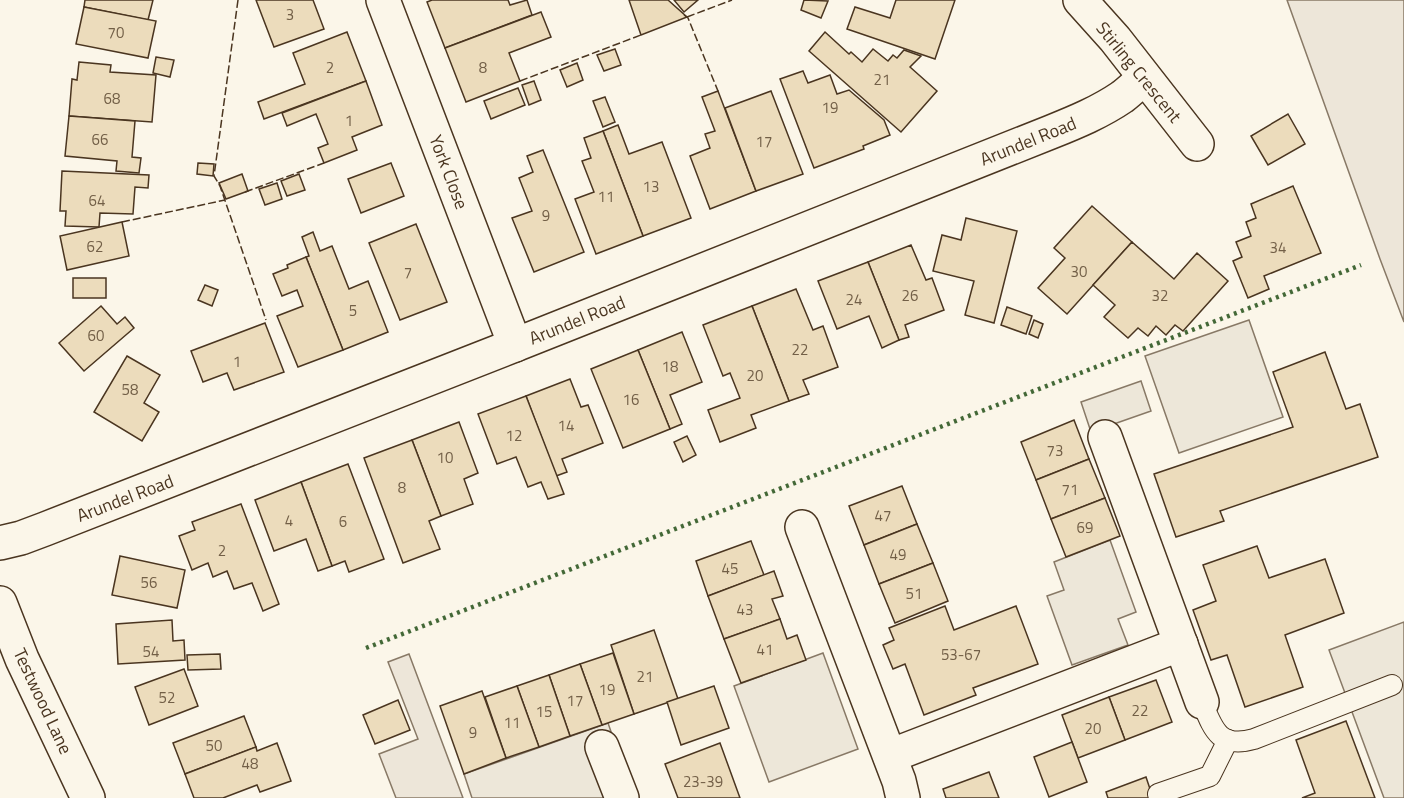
<svg xmlns="http://www.w3.org/2000/svg" width="1404" height="798" font-family="'Titillium Web',sans-serif">
  <style>
    .green { fill: #ede6d9; stroke: #887966; stroke-width: 1.5 }
    .parking { fill: #ede7d9; stroke: #887966; stroke-width: 1.5 }
    .building { fill: #ecdcbc; stroke: #4a3520; stroke-width: 1.5 }
    .lines { fill: none; stroke-linecap: round; stroke-linejoin: round }
    .service-casing { stroke: #4a3520; stroke-width: 22 }
    .minor-casing { stroke: #4a3520; stroke-width: 36 }
    .service { stroke: #fbf6e9; stroke-width: 20 }
    .minor { stroke: #fbf6e9; stroke-width: 33 }
    .hedge { stroke: #436837; stroke-width: 4.5; stroke-dasharray: 3 4.5; stroke-linecap: butt }
    .fence { stroke: #4a3520; stroke-width: 1.5; stroke-dasharray: 8 3; stroke-linecap: butt }
    .labels { text-anchor: middle; dominant-baseline: central; stroke-width: 4.5; stroke-linejoin: round; paint-order: stroke }
    .number-label { font-size: 15px; fill: #725f47 }
    .street-label { font-size: 18px; fill: #4a3520; stroke: #fbf6e9 }
  </style>
  <rect width="100%" height="100%" fill="#fbf6e9"/>
  <g class="green">
    <path d="M1287,0H1404V322L1380,259Z"/>
    <path d="M409,654L463,798H396L379,754L418,739L388,662Z"/>
  </g>
  <g class="parking">
    <path d="M1249,320L1283,417L1179,453L1145,356Z"/>
    <path d="M1141,381L1151,411L1091,432L1081,402Z"/>
    <path d="M1110,540L1136,612L1118,619L1128,645L1072,665L1047,596L1064,590L1054,562Z"/>
    <path d="M1404,622V798H1384L1329,650Z"/>
    <path d="M823,653L858,749L769,782L734,686Z"/>
    <path d="M608,723L632,792L615,798H472L464,774Z"/>
  </g>
  <g class="building">
    <path d="M85,0H153L148,20L84,7Z"/>
    <path d="M256,0H313L324,29L274,47Z"/>
    <path d="M432,0H508L510,5L527,0L532,15L445,48L427,2Z"/>
    <path d="M629,0H668L687,17L641,35Z"/>
    <path d="M674,0H698L684,12Z"/>
    <path d="M804,0L828,1L821,18L801,10Z"/>
    <path d="M896,0H955L935,59L847,29L855,7L890,18Z"/>
    <path d="M84,7L156,21L148,58L76,44Z"/>
    <path d="M541,12L551,37L509,53L520,81L466,102L445,48Z"/>
    <path d="M347,32L366,81L264,119L258,102L305,84L293,53Z"/>
    <path d="M825,32L849,54L851,52L862,62L873,49L888,61L893,55L897,58L904,50L921,56L910,67L937,91L901,132L809,51Z"/>
    <path d="M615,49L621,65L604,71L597,55Z"/>
    <path d="M156,57L174,60L170,77L153,73Z"/>
    <path d="M79,62L111,65L110,72L156,75L152,122L69,116L72,79L77,80Z"/>
    <path d="M577,63L583,80L567,87L560,70Z"/>
    <path d="M803,71L808,83L830,75L837,94L849,90L884,120L890,135L863,146L864,149L814,168L780,79Z"/>
    <path d="M366,81L382,125L352,137L357,150L324,163L318,148L328,144L316,114L287,126L282,113Z"/>
    <path d="M534,81L541,100L529,105L522,85Z"/>
    <path d="M518,88L525,105L491,119L484,101Z"/>
    <path d="M718,91L756,191L710,209L690,156L710,148L705,134L715,131L702,97Z"/>
    <path d="M771,91L803,174L756,191L725,108Z"/>
    <path d="M605,97L615,122L603,127L593,101Z"/>
    <path d="M1288,114L1305,144L1268,165L1251,136Z"/>
    <path d="M69,116L135,121L132,157L141,158L139,173L116,171L117,161L65,156Z"/>
    <path d="M618,125L629,154L662,142L691,218L643,236L603,131Z"/>
    <path d="M603,131L643,236L596,254L575,199L594,192L582,161L591,158L584,138Z"/>
    <path d="M543,150L584,252L534,272L512,218L532,211L519,178L533,172L527,156Z"/>
    <path d="M198,163L214,164L213,176L197,174Z"/>
    <path d="M391,163L404,196L361,213L348,179Z"/>
    <path d="M62,171L149,175L148,188L135,187L133,214L100,213L99,227L65,226L66,211H60Z"/>
    <path d="M242,174L248,191L226,199L219,183Z"/>
    <path d="M299,174L305,190L287,196L281,181Z"/>
    <path d="M277,183L282,199L265,205L259,189Z"/>
    <path d="M1293,186L1321,253L1264,276L1269,289L1248,298L1233,261L1242,257L1236,242L1251,236L1246,222L1256,218L1251,204Z"/>
    <path d="M1092,206L1132,242L1067,314L1038,288L1065,258L1054,248Z"/>
    <path d="M966,218L1017,231L994,323L965,315L974,281L933,271L942,235L961,240Z"/>
    <path d="M122,222L129,256L67,270L60,236Z"/>
    <path d="M416,224L447,302L400,320L369,243Z"/>
    <path d="M313,232L320,251L332,246L349,289L368,281L388,332L343,350L306,257L309,256L302,237Z"/>
    <path d="M1132,242L1174,279L1197,253L1228,281L1183,331L1175,325L1166,335L1156,326L1148,336L1138,328L1128,338L1104,317L1115,305L1093,285Z"/>
    <path d="M911,245L926,280L932,278L944,310L905,325L909,337L899,340L868,262Z"/>
    <path d="M306,257L343,350L298,367L277,316L303,306L297,290L282,296L273,274L288,268L287,265Z"/>
    <path d="M868,262L899,340L882,348L869,316L837,329L818,281Z"/>
    <rect x="73" y="278" width="33" height="20"/>
    <path d="M205,285L218,290L212,306L198,300Z"/>
    <path d="M796,289L813,330L823,326L838,367L803,380L809,394L789,401L752,306Z"/>
    <path d="M101,306L117,324L125,317L134,328L84,371L59,343Z"/>
    <path d="M752,306L789,401L751,415L756,428L720,442L708,410L740,398L730,373L723,376L703,325Z"/>
    <path d="M1007,307L1032,316L1026,334L1001,325Z"/>
    <path d="M1034,320L1043,324L1038,338L1029,334Z"/>
    <path d="M265,323L284,372L234,390L227,373L203,382L191,351Z"/>
    <path d="M682,332L702,382L670,395L682,424L670,429L638,350Z"/>
    <path d="M638,350L670,429L623,448L591,369Z"/>
    <path d="M1325,352L1346,409L1360,404L1378,457L1220,511L1224,521L1176,537L1154,474L1293,427L1273,372Z"/>
    <path d="M127,356L160,375L144,403L159,412L142,441L94,412Z"/>
    <path d="M570,379L581,407L588,405L603,443L562,459L567,472L556,476L526,396Z"/>
    <path d="M526,396L564,494L548,499L541,482L528,487L516,457L497,464L478,414Z"/>
    <path d="M1074,420L1089,459L1036,480L1021,442Z"/>
    <path d="M459,422L478,473L464,479L473,504L441,516L412,440Z"/>
    <path d="M687,436L696,455L683,462L674,442Z"/>
    <path d="M412,440L441,516L429,521L440,549L403,563L364,458Z"/>
    <path d="M1089,459L1105,498L1051,519L1036,480Z"/>
    <path d="M348,464L384,559L349,572L345,561L332,566L301,482Z"/>
    <path d="M301,482L332,566L318,571L306,539L274,551L255,500Z"/>
    <path d="M902,486L917,524L864,545L849,506Z"/>
    <path d="M1105,498L1120,536L1066,557L1051,519Z"/>
    <path d="M241,504L279,604L263,611L252,583L234,589L227,571L213,577L208,563L192,570L179,536L195,530L192,522Z"/>
    <path d="M917,524L933,563L879,584L864,545Z"/>
    <path d="M751,541L764,575L708,596L696,561Z"/>
    <path d="M1257,546L1269,578L1325,559L1344,613L1285,635L1303,687L1245,707L1227,655L1211,660L1193,610L1216,601L1203,565Z"/>
    <path d="M120,556L185,570L177,608L112,595Z"/>
    <path d="M933,563L948,601L895,623L879,584Z"/>
    <path d="M774,571L783,596L772,599L780,619L724,639L708,596Z"/>
    <path d="M945,606L954,630L1016,606L1038,664L973,688L976,695L924,715L905,664L893,669L883,645L894,640L889,628Z"/>
    <path d="M780,619L787,639L797,635L806,660L741,683L724,639Z"/>
    <path d="M172,620L173,641L184,640L185,660L118,664L116,624Z"/>
    <path d="M654,630L678,699L634,714L611,645Z"/>
    <path d="M613,653L634,714L602,725L580,664Z"/>
    <path d="M220,654L221,669L188,670L187,655Z"/>
    <path d="M580,664L602,725L570,736L549,675Z"/>
    <path d="M184,669L198,706L149,725L135,687Z"/>
    <path d="M549,675L570,736L539,747L517,686Z"/>
    <path d="M1156,680L1172,722L1125,740L1109,697Z"/>
    <path d="M517,686L539,747L506,758L485,697Z"/>
    <path d="M714,686L729,728L681,745L667,702Z"/>
    <path d="M482,691L506,758L464,774L440,706Z"/>
    <path d="M1109,697L1125,740L1078,758L1062,715Z"/>
    <path d="M398,700L410,730L375,744L363,715Z"/>
    <path d="M244,716L256,747L185,774L173,743Z"/>
    <path d="M1346,721L1375,798H1302L1315,793L1296,740Z"/>
    <path d="M1072,742L1087,782L1049,797L1034,757Z"/>
    <path d="M277,743L291,781L260,792L257,785L223,798H194L185,774L256,747L257,751Z"/>
    <path d="M720,743L740,798H678L665,764Z"/>
    <path d="M989,772L999,798H946L943,789Z"/>
    <path d="M1146,777L1153,798H1108L1106,792Z"/>
  </g>
  <g class="lines">
    <g class="service-casing">
      <g id="service">
        <path d="M1202,702C1213,729 1219,749 1254,739L1392,685"/>
        <path d="M1158,794L1210,776L1228,740"/>
      </g>
    </g>
    <g class="minor-casing">
      <g id="minor">
        <path d="M383,0L515,345"/>
        <path d="M1080,0L1115,39L1197,144"/>
        <path d="M1105,437L1202,702"/>
        <path d="M802,527L899,781L903,798"/>
        <path d="M0,543L21,538L45,529L515,345L1051,132C1076,122 1100,112 1122,97C1130,91 1137,84 1144,78"/>
        <path d="M0,603L22,659L88,798"/>
        <path d="M602,747L622,798"/>
        <path d="M890,756L1181,644"/>
      </g>
    </g>
    <use href="#service" class="service"/>
    <use href="#minor" class="minor"/>
    <path class="hedge" d="M366,648L1361,265"/>
    <g class="fence">
      <path d="M238,0L214,176L220,186L266,320"/>
      <path d="M684,15L688,18L718,91"/>
      <path d="M687,17L732,0"/>
      <path d="M520,81L641,35"/>
      <path d="M245,192L324,163"/>
      <path d="M122,222L225,200"/>
    </g>
  </g>
  <g class="labels">
    <g class="number-label">
      <text x="290" y="14">3</text>
      <text x="116" y="32">70</text>
      <text x="330" y="67">2</text>
      <text x="483" y="67">8</text>
      <text x="882" y="79">21</text>
      <text x="112" y="98">68</text>
      <text x="830" y="107">19</text>
      <text x="349" y="120">1</text>
      <text x="100" y="139">66</text>
      <text x="764" y="141">17</text>
      <text x="651" y="186">13</text>
      <text x="606" y="196">11</text>
      <text x="97" y="200">64</text>
      <text x="546" y="215">9</text>
      <text x="95" y="246">62</text>
      <text x="1278" y="247">34</text>
      <text x="1079" y="271">30</text>
      <text x="408" y="272">7</text>
      <text x="910" y="295">26</text>
      <text x="1160" y="295">32</text>
      <text x="854" y="299">24</text>
      <text x="353" y="310">5</text>
      <text x="96" y="335">60</text>
      <text x="800" y="349">22</text>
      <text x="237" y="361">1</text>
      <text x="670" y="366">18</text>
      <text x="755" y="375">20</text>
      <text x="130" y="389">58</text>
      <text x="631" y="399">16</text>
      <text x="566" y="425">14</text>
      <text x="514" y="435">12</text>
      <text x="1055" y="450">73</text>
      <text x="445" y="457">10</text>
      <text x="402" y="487">8</text>
      <text x="1070" y="489">71</text>
      <text x="883" y="515">47</text>
      <text x="289" y="520">4</text>
      <text x="343" y="521">6</text>
      <text x="1085" y="527">69</text>
      <text x="222" y="550">2</text>
      <text x="898" y="554">49</text>
      <text x="730" y="568">45</text>
      <text x="149" y="582">56</text>
      <text x="914" y="593">51</text>
      <text x="745" y="609">43</text>
      <text x="765" y="649">41</text>
      <text x="151" y="651">54</text>
      <text x="961" y="654">53-67</text>
      <text x="645" y="676">21</text>
      <text x="607" y="689">19</text>
      <text x="167" y="697">52</text>
      <text x="575" y="700">17</text>
      <text x="1140" y="710">22</text>
      <text x="544" y="711">15</text>
      <text x="512" y="722">11</text>
      <text x="1093" y="728">20</text>
      <text x="473" y="732">9</text>
      <text x="214" y="745">50</text>
      <text x="250" y="763">48</text>
      <text x="703" y="781">23-39</text>
    </g>
    <g class="street-label">
      <text transform="translate(1139 72) rotate(51)">Stirling Crescent</text>
      <text transform="translate(1028 141) rotate(-22)">Arundel Road</text>
      <text transform="translate(449 172) rotate(69)">York Close</text>
      <text transform="translate(577 320) rotate(-22)">Arundel Road</text>
      <text transform="translate(125 498) rotate(-21)">Arundel Road</text>
      <text transform="translate(43 701) rotate(65)">Testwood Lane</text>
    </g>
  </g>
</svg>
